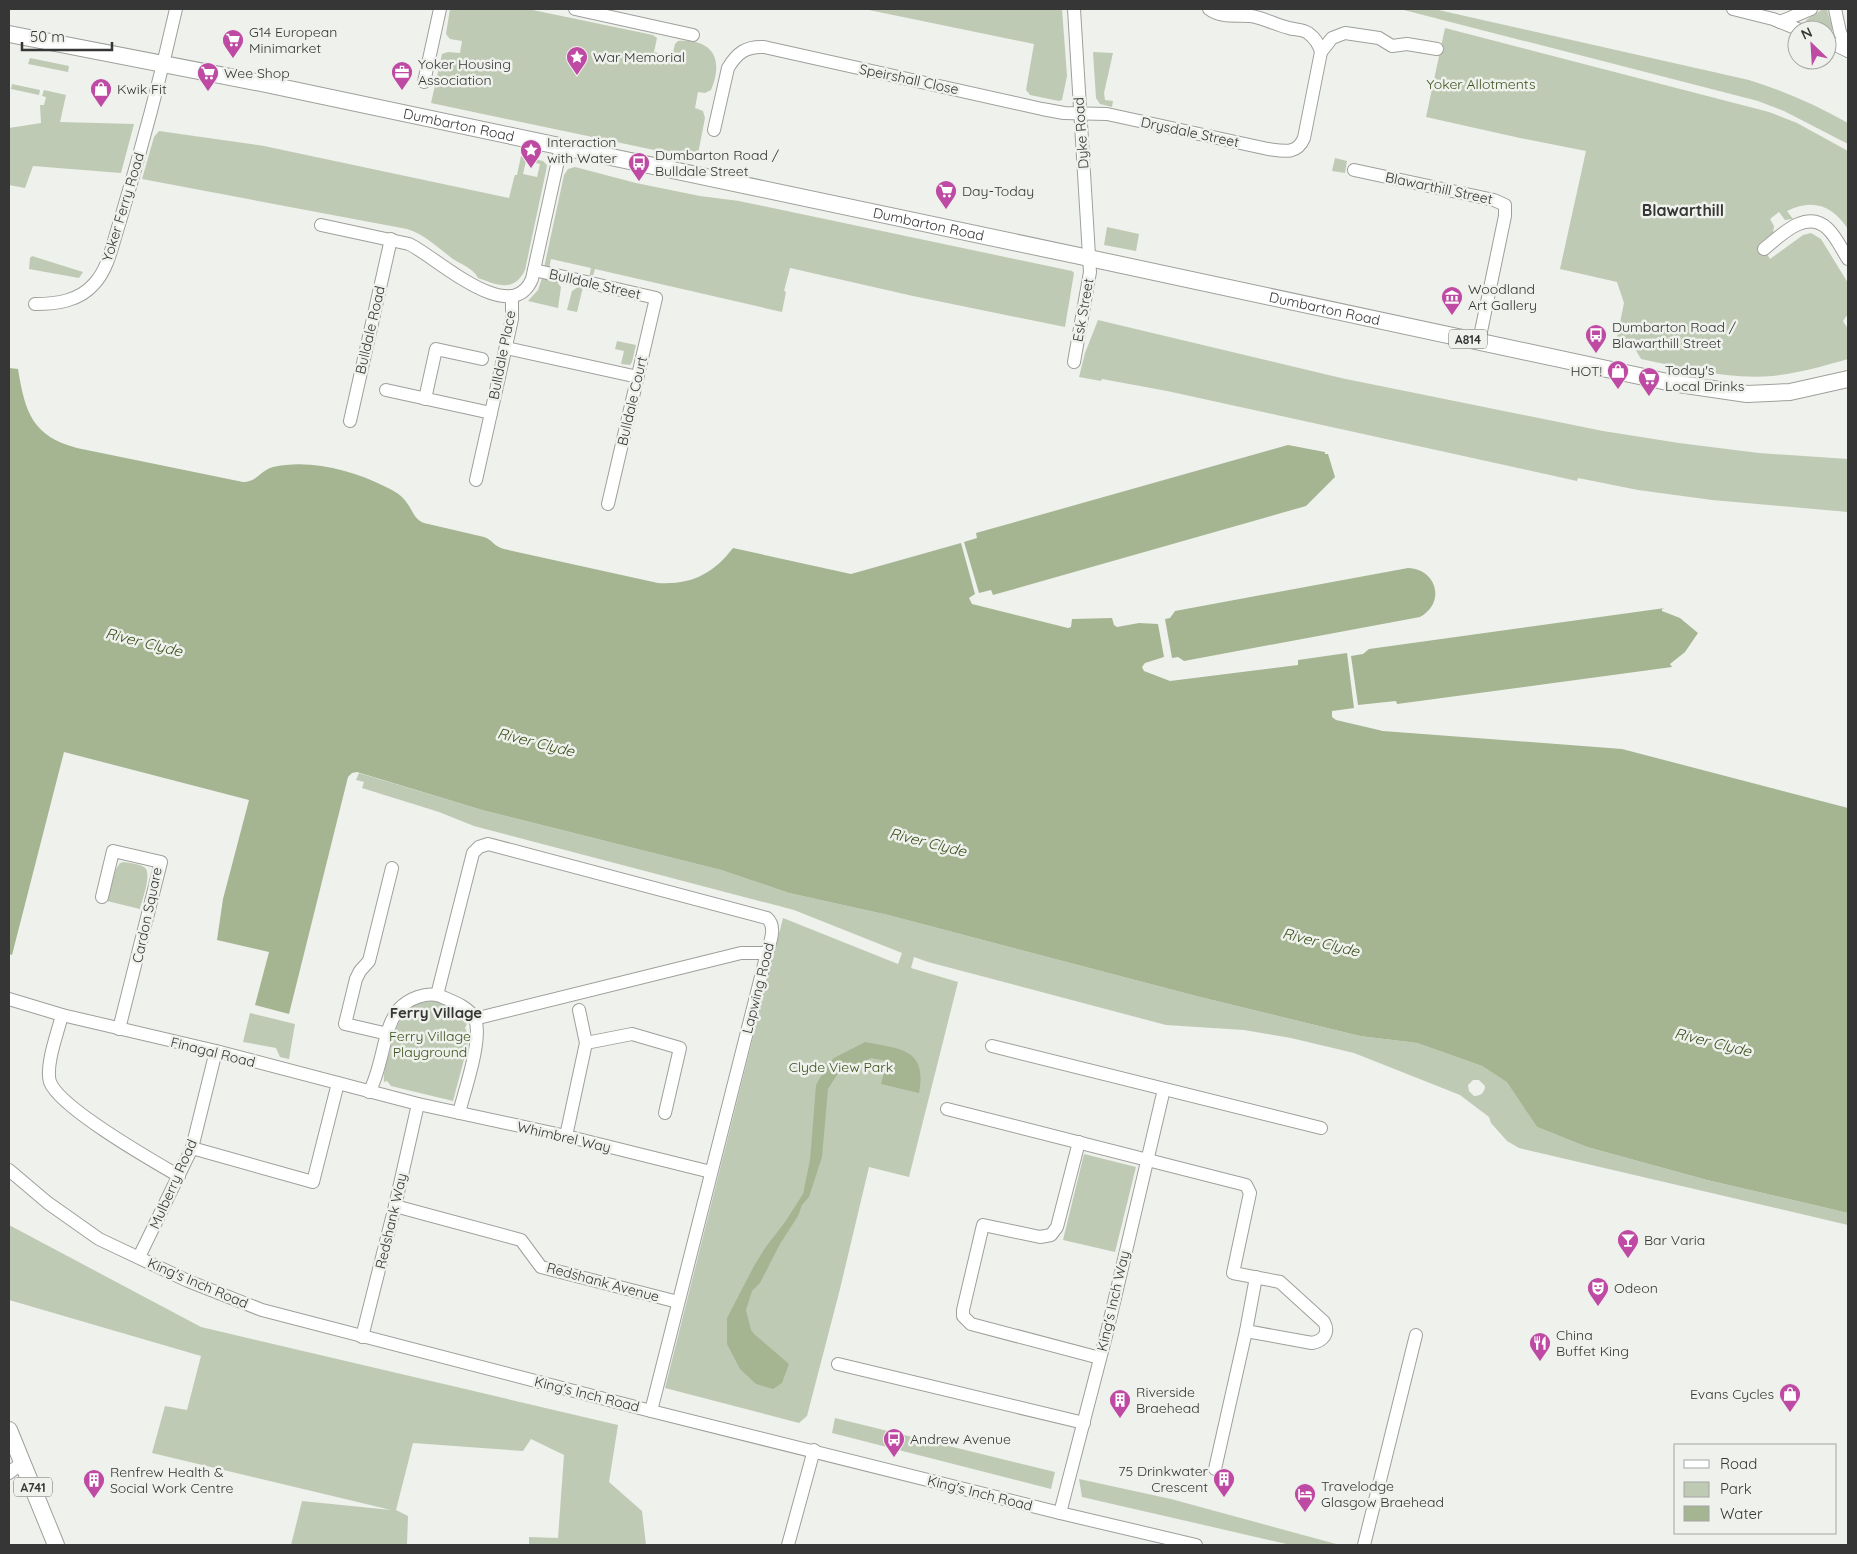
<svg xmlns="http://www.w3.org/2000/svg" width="1857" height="1554" font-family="Quicksand,sans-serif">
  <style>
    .green { fill: #bfcab4; fill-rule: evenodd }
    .water { fill: #a5b592 }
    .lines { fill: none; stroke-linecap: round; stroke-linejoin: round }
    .minor-casing { stroke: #9ea09c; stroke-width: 14 }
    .major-casing { stroke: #9ea09c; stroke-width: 18 }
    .minor { stroke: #fff; stroke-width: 12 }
    .major { stroke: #fff; stroke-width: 16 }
    .labels { text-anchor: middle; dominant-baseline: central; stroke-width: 5; stroke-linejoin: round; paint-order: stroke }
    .shield { fill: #eff1ec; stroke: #6d6e6c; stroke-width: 1 }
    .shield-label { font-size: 12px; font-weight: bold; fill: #353635 }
    .poi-label { font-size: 14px; fill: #353635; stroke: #eff1ec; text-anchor: start }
    .street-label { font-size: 14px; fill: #353635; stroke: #eff1ec }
    .park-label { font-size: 14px; fill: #3c501c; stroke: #eff1ec }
    .water-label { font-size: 15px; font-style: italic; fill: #394d19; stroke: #eff1ec }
    .neighbourhood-label { font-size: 15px; font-weight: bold; fill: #353635; stroke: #eff1ec }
    .quarter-label { font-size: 16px; font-weight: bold; fill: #353635; stroke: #eff1ec }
  </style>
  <rect width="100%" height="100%" fill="#eff1ec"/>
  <g class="green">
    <path d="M450,9H528L653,35L657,38L654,52L672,56L675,44L678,41C713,39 724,59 711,90L705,93L698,92L695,108L703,111L705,118L697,159L431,103L442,54L448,52L460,53L462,41L450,39L446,34Z"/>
    <path d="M864,9H1062L1067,76L1062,100L1059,101L1030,95L1026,90L1034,44Z"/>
    <path d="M1400,9H1434L1749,80C1784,91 1816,105 1848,123V144L1784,111L1758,101Z"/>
    <path d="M1823,9L1827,10L1833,29L1830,32L1809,26L1806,20Z"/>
    <path d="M1445,28L1769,112L1797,123L1848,151V229C1833,206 1813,198 1787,211L1793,219L1785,220L1779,212L1770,219L1774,226L1773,233L1760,243L1770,259L1803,235L1811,233L1821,239L1848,283V314L1843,321L1848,329V359C1824,366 1799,373 1773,376C1729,380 1684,368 1641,359L1630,340L1617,337L1624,303L1617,282L1560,269L1586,151L1520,138L1426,117Z"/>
    <path d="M1093,52L1113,53L1104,93L1105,100L1113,101L1112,107L1100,104L1096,98Z"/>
    <path d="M30,58L69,66L68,72L28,64Z"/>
    <path d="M12,84L40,90L39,95L11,89Z"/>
    <path d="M44,90L66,95L60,122L134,124L121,173L33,166L25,188L9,185V128L41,123L40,105H44L46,97L42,96Z"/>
    <path d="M159,131L264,146L509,198L514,178L515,175H517L521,156L543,161L547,165L546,171L525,270C514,293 497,285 478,278C473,268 462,265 453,259C438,248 426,235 407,229L142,179L154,137ZM526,161L540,164L537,177L523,174Z"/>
    <path d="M1335,158L1347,161L1345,173L1332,171Z"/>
    <path d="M575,167L636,183L700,196L739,201L1072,271L1074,273L1065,327L913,296L790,268L784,291L786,292L782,312L595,269L592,279L589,278L591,268L551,259L549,269L544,268L564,175L568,169Z"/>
    <path d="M1107,227L1139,234L1136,251L1104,245Z"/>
    <path d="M32,256L83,272L79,278L29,269L30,258Z"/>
    <path d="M542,278L556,281L561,287L558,308L528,301L538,290Z"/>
    <path d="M578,287H583L577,312L567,310L572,291Z"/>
    <path d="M1098,320L1341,378L1603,431L1679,443L1759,453L1848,459V512L1712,500L1638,490L1578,478L1577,481L1167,391L1102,379L1101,381L1079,377L1085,353Z"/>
    <path d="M617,341L636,345L632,362L630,365L621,364L624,351L615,349Z"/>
    <path d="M359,773L482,810L721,870L789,893L888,915L1200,997L1360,1036L1417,1043L1482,1066L1508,1082L1537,1127L1587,1147L1707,1180L1848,1213V1225L1519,1148L1507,1141L1491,1123L1489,1117L1460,1095L1354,1053L1291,1038L1244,1030L1166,1025L928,962L914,957L911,968L958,982L909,1177L869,1167L840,1289L807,1416L799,1423L665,1388L783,918L898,964L902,953L794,910L474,826L439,812L362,788L364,782L356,780ZM1473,1080H1479L1485,1086C1485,1092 1481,1096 1474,1096L1469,1091L1468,1085Z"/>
    <path d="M124,862C130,863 139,864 144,867C153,872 142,900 140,909L107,901L116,869L120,863Z"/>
    <path d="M437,1001C451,1007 461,1010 467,1024L465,1028L469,1036L467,1048L453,1101L391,1086L387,1081L384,1082C383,1072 387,1061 390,1051C397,1022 402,1001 437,1001Z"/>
    <path d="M250,1013L295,1024L289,1059L280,1057L276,1048L243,1042Z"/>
    <path d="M1084,1154L1136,1167L1115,1252L1063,1240Z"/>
    <path d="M9,1225L201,1327L618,1425L609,1482L642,1511L646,1545H529V1537L558,1538L564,1455L531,1439L523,1451L413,1443L396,1510L408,1516L407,1545H291L302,1501L391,1510L152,1453L165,1406L187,1410L201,1356L9,1300Z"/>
    <path d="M835,1418L1055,1472L1051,1489L832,1433Z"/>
    <path d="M1079,1479L1171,1499L1340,1545H1291L1082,1497Z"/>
  </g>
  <g class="water">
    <path d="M9,368L18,369C25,412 32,436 77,448L243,482C257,482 261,470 273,467C310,459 352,470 386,487C394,491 402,495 407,503C413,511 414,519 424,523L484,537C493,540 493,546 504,549L658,583C691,585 713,574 733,548L851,574L961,543L975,594L969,598L972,604L1068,628L1071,627L1072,619L1112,618L1114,625L1117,627L1139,623L1158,624L1164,657L1145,663L1142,667L1144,671L1170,681L1298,665V660L1347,653L1354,708L1332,711V717L1336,720L1383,731L1622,749L1848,808V1213L1707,1180L1587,1147L1537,1127L1507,1082L1482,1066L1417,1043L1360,1036L1200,997L888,915L789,893L721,870L482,810L357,772L352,773L348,777L289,1014L255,1005L269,952L217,940L223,899L249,800L64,752L12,955L9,954Z"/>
    <path d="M1288,445L1325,452V454H1328L1335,477L1306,506L993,595L991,590L979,593L964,542L977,538L976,533Z"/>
    <path d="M1408,568C1437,569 1446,603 1420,617L1184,661L1178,657L1172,658L1165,619L1170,618L1175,611Z"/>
    <path d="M1665,608L1662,609V611L1680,618L1698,633L1685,652L1670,664L1672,667L1397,704L1396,701L1358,705L1351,656L1363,654L1369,649Z"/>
    <path d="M865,1042C898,1049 928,1047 919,1093L881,1084L887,1061L871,1058L862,1063L849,1065L840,1070L828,1089L822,1157L809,1197L802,1205L798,1216L780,1244L760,1283L752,1291L746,1310L751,1330L754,1334L789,1364L782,1383L773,1389L756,1384L740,1369L727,1344V1318L754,1266L765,1248L785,1222L803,1194L810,1160L816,1085L827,1065L834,1058Z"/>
  </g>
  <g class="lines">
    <g class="minor-casing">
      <g id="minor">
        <path d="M575,9L693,35"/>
        <path d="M1074,9L1090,272L1074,362"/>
        <path d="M1733,9L1773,19L1800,30"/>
        <path d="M1835,9L1840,32L1848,51"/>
        <path d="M1780,22L1811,9"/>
        <path d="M1827,41L1848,51"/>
        <path d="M1321,52L1332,38L1345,33L1379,38L1392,46L1407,44L1437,49"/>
        <path d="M424,82L440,9"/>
        <path d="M714,130L728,68C737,53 746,46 764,47L1042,109L1064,113L1107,114L1268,149C1283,151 1297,155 1304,138L1321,52C1319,44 1315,38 1308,33C1302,29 1295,30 1289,28C1276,25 1264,18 1251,16C1236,15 1221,18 1209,9"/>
        <path d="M1354,170L1494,200L1505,205V216L1479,341"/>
        <path d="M321,225L409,244C435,256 511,329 532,279L561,147"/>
        <path d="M1764,249C1781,235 1807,208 1828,229C1837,238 1842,250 1848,259"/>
        <path d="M534,270L656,298L608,504"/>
        <path d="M35,304C57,304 79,301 94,284C109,268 113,242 120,221C141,151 160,80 176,9"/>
        <path d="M506,348L638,377"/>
        <path d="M386,390L491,413"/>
        <path d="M425,399L436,349L482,359"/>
        <path d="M350,421L391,239"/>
        <path d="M476,480L512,319V296"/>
        <path d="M102,897L113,851L161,862L119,1029"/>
        <path d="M437,995L473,853L479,847L488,844L767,918C777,927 770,942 767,953L651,1411"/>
        <path d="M9,999L62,1015L216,1051L418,1104L566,1136L711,1172"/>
        <path d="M579,1010L586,1043"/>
        <path d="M62,1015C58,1032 45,1065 50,1082C60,1108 153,1161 179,1176"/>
        <path d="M474,1019L741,953H767"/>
        <path d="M388,1034L345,1024L356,979L360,971L369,961L392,868"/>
        <path d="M992,1046L1321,1128"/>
        <path d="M369,1092C383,1068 383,1027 399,1009C408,999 427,991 440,996C452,1001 469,1007 475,1019C483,1039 464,1092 459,1113"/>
        <path d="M947,1109L1246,1185L1250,1193L1233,1273L1280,1282L1324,1322C1330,1333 1323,1341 1312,1343L1246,1331L1256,1277"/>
        <path d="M566,1136L586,1043L632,1034L680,1048L665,1113"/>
        <path d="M1079,1142L1057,1227L1051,1235L1040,1237L983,1225L963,1310V1316L971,1324L1100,1358"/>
        <path d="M192,1148L313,1182L338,1083"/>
        <path d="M9,1170L48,1203L99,1239L188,1281L262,1310L651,1411L1060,1513L1196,1545"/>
        <path d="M395,1206L521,1240L541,1267L678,1302"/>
        <path d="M139,1257L192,1148L216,1051"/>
        <path d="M362,1337L395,1206L418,1104"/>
        <path d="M838,1364L1084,1423"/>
        <path d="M1215,1469L1246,1331"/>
        <path d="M9,1473L23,1462"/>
        <path d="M1060,1513L1107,1332L1164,1089"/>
        <path d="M788,1545L814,1450"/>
        <path d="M1364,1545L1416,1335"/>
      </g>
    </g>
    <g class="major-casing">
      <g id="major">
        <path id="s1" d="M9,34L261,83L1089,258L1672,383L1747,394L1790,392L1848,379"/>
        <path d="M9,1430L56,1545"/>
      </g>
    </g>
    <use href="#minor" class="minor"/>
    <use href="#major" class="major"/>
  </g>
  <defs>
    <g id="supermarket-pin" transform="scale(1.125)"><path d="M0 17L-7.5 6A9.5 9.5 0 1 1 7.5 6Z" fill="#be4aa3" stroke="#eff1ec"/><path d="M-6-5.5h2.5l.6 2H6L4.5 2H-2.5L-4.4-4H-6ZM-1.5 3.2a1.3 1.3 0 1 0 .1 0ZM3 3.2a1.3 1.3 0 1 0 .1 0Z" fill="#fff"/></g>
    <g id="sight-pin" transform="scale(1.125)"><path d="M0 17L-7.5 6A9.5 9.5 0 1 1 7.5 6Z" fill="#be4aa3" stroke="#eff1ec"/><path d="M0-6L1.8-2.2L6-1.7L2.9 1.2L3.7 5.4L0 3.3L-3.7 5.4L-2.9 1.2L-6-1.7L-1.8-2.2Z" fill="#fff"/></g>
    <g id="office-pin" transform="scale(1.125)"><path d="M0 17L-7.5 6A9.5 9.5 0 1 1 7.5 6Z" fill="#be4aa3" stroke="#eff1ec"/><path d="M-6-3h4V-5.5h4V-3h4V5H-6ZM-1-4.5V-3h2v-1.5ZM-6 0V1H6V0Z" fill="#fff"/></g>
    <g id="shop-pin" transform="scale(1.125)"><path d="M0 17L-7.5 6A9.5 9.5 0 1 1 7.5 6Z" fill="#be4aa3" stroke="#eff1ec"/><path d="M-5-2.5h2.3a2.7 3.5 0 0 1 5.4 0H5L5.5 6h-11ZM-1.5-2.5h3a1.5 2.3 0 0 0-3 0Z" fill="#fff"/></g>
    <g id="bus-pin" transform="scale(1.125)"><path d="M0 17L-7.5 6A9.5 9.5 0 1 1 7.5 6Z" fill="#be4aa3" stroke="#eff1ec"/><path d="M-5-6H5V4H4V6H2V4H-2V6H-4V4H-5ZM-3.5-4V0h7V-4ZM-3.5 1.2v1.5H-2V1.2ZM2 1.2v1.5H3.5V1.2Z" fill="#fff"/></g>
    <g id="museum-pin" transform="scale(1.125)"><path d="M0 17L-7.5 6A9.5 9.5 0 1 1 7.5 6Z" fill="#be4aa3" stroke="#eff1ec"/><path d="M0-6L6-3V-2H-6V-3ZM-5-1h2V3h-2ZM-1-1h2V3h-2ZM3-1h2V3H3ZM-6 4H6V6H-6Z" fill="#fff"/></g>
    <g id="bar-pin" transform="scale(1.125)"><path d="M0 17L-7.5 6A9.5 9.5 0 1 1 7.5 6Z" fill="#be4aa3" stroke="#eff1ec"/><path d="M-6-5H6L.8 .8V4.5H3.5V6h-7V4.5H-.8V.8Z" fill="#fff"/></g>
    <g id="theatre-pin" transform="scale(1.125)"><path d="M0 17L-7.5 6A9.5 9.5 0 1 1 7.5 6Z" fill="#be4aa3" stroke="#eff1ec"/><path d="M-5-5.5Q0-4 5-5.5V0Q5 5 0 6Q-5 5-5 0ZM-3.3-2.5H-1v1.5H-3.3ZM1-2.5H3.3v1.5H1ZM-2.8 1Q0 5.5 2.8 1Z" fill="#fff"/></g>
    <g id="restaurant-pin" transform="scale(1.125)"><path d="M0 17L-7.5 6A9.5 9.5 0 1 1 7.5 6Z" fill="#be4aa3" stroke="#eff1ec"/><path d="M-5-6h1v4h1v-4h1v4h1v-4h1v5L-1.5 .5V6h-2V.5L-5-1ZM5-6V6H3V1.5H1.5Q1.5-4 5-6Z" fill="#fff"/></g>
    <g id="building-pin" transform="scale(1.125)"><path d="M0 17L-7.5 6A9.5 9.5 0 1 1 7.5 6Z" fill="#be4aa3" stroke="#eff1ec"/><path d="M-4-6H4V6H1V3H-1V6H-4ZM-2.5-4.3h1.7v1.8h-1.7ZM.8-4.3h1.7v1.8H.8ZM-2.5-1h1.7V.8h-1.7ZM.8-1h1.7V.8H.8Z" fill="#fff"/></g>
    <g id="hotel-pin" transform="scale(1.125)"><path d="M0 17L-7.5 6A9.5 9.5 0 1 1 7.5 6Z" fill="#be4aa3" stroke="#eff1ec"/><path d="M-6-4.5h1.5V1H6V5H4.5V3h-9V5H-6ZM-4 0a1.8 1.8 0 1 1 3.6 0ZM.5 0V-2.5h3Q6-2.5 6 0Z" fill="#fff"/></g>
  </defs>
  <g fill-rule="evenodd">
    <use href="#supermarket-pin" x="233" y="40"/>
    <use href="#sight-pin" x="577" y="57"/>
    <use href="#office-pin" x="402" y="72"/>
    <use href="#supermarket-pin" x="208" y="73"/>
    <use href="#shop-pin" x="101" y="89"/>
    <use href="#sight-pin" x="531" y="150"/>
    <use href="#bus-pin" x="639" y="163"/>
    <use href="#supermarket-pin" x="946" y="191"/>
    <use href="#museum-pin" x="1452" y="297"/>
    <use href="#bus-pin" x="1596" y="335"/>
    <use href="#shop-pin" x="1618" y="371"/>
    <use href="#supermarket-pin" x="1649" y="378"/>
    <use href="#bar-pin" x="1628" y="1240"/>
    <use href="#theatre-pin" x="1598" y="1288"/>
    <use href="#restaurant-pin" x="1540" y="1343"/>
    <use href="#shop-pin" x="1790" y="1394"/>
    <use href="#building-pin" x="1120" y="1400"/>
    <use href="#bus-pin" x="894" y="1439"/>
    <use href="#building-pin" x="1224" y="1479"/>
    <use href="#building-pin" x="94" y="1480"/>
    <use href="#hotel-pin" x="1305" y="1494"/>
  </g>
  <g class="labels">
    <g class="shield">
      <rect x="1449" y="329.5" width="38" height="19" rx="4"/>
      <rect x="14" y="1477.5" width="38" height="19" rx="4"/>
    </g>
    <g class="shield-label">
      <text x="1468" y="339">A814</text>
      <text x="33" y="1487">A741</text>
    </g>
    <g class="poi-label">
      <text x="249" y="32">G14 European<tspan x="249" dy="16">Minimarket</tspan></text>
      <text x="593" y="57">War Memorial</text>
      <text x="418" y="64">Yoker Housing<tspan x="418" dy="16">Association</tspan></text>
      <text x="224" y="73">Wee Shop</text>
      <text x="117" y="89">Kwik Fit</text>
      <text x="547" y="142">Interaction<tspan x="547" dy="16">with Water</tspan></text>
      <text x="655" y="155">Dumbarton Road /<tspan x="655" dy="16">Bulldale Street</tspan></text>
      <text x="962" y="191">Day-Today</text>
      <text x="1468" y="289">Woodland<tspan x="1468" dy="16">Art Gallery</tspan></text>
      <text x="1612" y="327">Dumbarton Road /<tspan x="1612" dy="16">Blawarthill Street</tspan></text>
      <text x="1665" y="370">Today's<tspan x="1665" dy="16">Local Drinks</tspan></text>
      <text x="1602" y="371" text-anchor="end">HOT!</text>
      <text x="1644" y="1240">Bar Varia</text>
      <text x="1614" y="1288">Odeon</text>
      <text x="1556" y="1335">China<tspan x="1556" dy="16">Buffet King</tspan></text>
      <text x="1136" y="1392">Riverside<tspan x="1136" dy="16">Braehead</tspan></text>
      <text x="1774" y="1394" text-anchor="end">Evans Cycles</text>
      <text x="910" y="1439">Andrew Avenue</text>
      <text x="1208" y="1471" text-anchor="end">75 Drinkwater<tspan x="1208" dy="16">Crescent</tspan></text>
      <text x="110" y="1472">Renfrew Health &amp;<tspan x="110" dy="16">Social Work Centre</tspan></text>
      <text x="1321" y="1486">Travelodge<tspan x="1321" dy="16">Glasgow Braehead</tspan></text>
    </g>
    <g class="street-label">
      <text transform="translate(909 79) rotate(12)">Speirshall Close</text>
      <text stroke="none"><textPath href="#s1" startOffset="459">Dumbarton Road</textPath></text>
      <text transform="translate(1190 132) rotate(12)">Drysdale Street</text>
      <text transform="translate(1081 133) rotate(-94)">Dyke Road</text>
      <text transform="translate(1439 188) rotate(12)">Blawarthill Street</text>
      <text transform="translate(123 207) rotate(-73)">Yoker Ferry Road</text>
      <text stroke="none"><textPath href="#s1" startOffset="939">Dumbarton Road</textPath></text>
      <text transform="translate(595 284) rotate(13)">Bulldale Street</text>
      <text stroke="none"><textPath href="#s1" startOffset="1344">Dumbarton Road</textPath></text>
      <text transform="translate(1083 310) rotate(-80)">Esk Street</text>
      <text transform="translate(370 330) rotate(-77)">Bulldale Road</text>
      <text transform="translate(502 355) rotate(-79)">Bulldale Place</text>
      <text transform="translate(632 401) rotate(-77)">Bulldale Court</text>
      <text transform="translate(147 915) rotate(-78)">Cardon Square</text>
      <text transform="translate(758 988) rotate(-76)">Lapwing Road</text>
      <text transform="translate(213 1052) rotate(14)">Finagal Road</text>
      <text transform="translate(564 1137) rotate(13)">Whimbrel Way</text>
      <text transform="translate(173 1184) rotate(-66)">Mulberry Road</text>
      <text transform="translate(391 1221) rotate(-77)">Redshank Way</text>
      <text transform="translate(603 1282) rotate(15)">Redshank Avenue</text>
      <text transform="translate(198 1283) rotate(23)">King's Inch Road</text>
      <text transform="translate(1113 1301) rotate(-77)">King's Inch Way</text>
      <text transform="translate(587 1394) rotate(14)">King's Inch Road</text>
      <text transform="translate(980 1493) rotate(14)">King's Inch Road</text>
    </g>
    <g class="park-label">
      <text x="1481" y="84">Yoker Allotments</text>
      <text x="430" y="1036">Ferry Village<tspan x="430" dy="16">Playground</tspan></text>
      <text x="841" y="1067">Clyde View Park</text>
    </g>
    <g class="water-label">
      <text transform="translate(144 642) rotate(14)">River Clyde</text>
      <text transform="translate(536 742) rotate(14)">River Clyde</text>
      <text transform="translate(928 842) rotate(14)">River Clyde</text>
      <text transform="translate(1321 942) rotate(14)">River Clyde</text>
      <text transform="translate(1713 1042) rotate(14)">River Clyde</text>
    </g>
    <g class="neighbourhood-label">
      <text x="436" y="1012">Ferry Village</text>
    </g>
    <g class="quarter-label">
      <text x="1683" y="210">Blawarthill</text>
    </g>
  </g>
  <rect width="1857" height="1554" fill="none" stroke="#353635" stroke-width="20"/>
  <rect x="1674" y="1444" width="162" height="90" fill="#eff1ec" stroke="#a5a6a3"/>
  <rect x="1684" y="1460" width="25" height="8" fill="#ffffff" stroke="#a5a6a3"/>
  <text x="1720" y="1469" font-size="15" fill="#353635">Road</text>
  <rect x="1684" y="1482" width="25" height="15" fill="#bfcab4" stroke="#a5a6a3"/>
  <text x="1720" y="1494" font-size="15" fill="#353635">Park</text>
  <rect x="1684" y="1506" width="25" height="15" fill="#a5b592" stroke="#a5a6a3"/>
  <text x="1720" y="1519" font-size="15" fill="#353635">Water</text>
  <g transform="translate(1812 45) rotate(335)"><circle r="24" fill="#eff1ec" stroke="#a5a6a3"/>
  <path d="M0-4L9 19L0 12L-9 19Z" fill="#be4aa3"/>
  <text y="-8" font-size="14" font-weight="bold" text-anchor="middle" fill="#353635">N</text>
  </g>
  <path d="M22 42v8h90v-8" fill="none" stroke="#353635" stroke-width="2.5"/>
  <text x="30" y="42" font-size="15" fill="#353635" stroke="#eff1ec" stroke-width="4" paint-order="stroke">50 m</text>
</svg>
